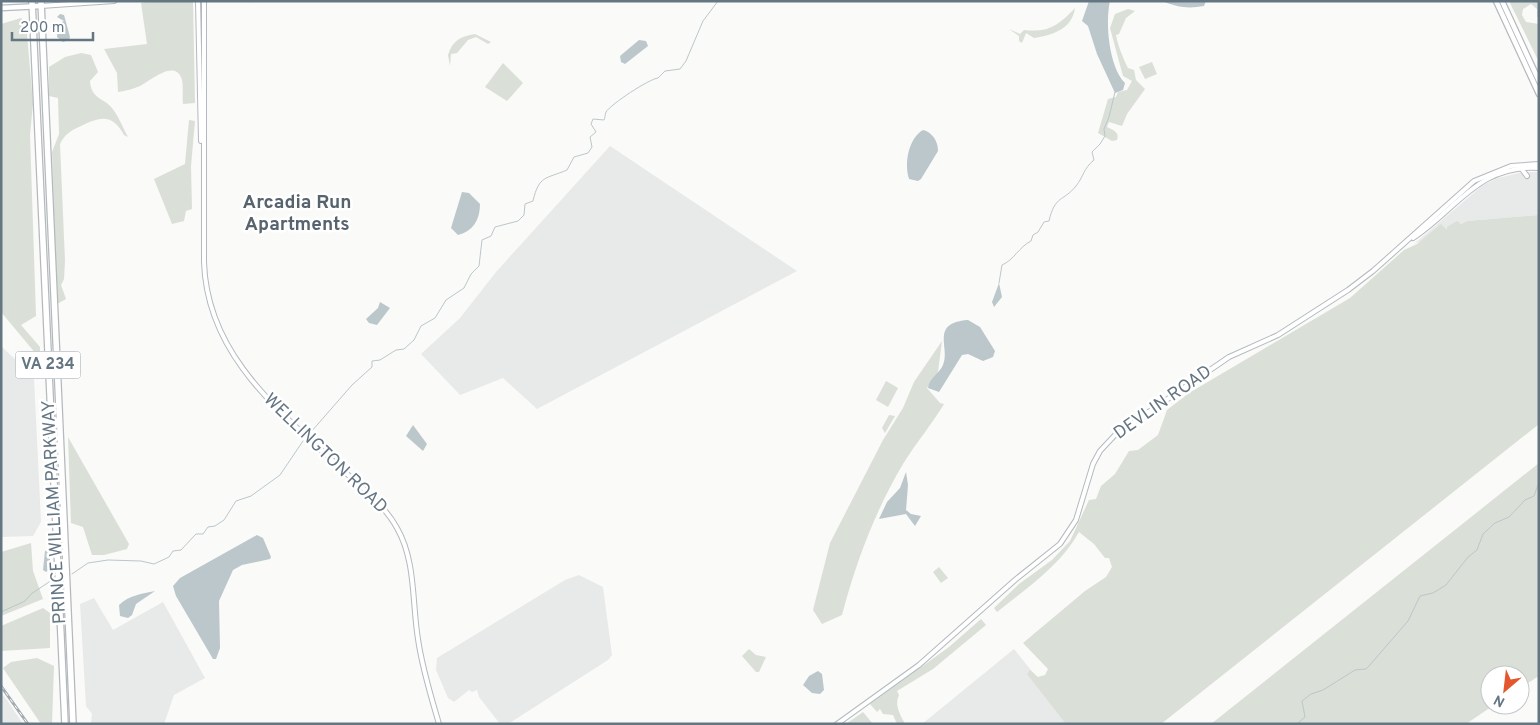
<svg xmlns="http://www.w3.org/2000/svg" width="1540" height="725" viewBox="0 0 1540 725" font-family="Overpass,sans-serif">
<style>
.built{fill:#e8e9e9}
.green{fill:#dadfd7}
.water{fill:#bbc7cb}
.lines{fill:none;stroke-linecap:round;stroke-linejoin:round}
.stream{stroke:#bbc7cb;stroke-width:1}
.secondary-casing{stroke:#b3babf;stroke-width:6}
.primary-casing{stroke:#b5babe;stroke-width:7}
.highway-casing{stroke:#b4b9bd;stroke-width:8}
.secondary{stroke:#fff;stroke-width:4}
.primary{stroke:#fff;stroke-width:4.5}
.highway{stroke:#fff;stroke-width:5.5}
.rail-casing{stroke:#a2aab0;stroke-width:3}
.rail{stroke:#fff;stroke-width:1;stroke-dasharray:4;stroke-linecap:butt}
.labels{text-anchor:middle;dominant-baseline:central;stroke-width:5;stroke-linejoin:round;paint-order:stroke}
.shield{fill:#fff;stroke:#939fa8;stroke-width:1}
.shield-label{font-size:16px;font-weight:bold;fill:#657683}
.street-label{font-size:18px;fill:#657683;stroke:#fff}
.neighbourhood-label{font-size:19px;font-weight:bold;fill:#57646e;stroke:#fff}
</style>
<rect width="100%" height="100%" fill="#fafaf8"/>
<g class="built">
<polygon points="610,146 797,271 537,409 503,378 460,395 421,354 460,318 496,272"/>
<polygon points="1523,172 1539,172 1539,215 1467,221 1414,244 1483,185 1498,178"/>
<polygon points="1,346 34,377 41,522 33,536 1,537"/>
<polygon points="579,575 603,587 612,655 608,660 508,724 500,724 479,697 477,690 472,692 469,690 454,702 448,698 436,670 437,658 565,580"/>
<polygon points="94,598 113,630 163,602 205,678 174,695 164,724 91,724 92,714 86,706 80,604"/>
<polygon points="1014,649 1074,724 922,724"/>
<polygon points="1,693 7,700 23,724 1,724"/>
</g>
<g class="green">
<path d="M148,1H193L195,103L183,104C182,96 184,84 181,77C173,60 150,81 140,86C133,89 126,91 118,92L117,73L104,49L147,44L141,3Z"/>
<polygon points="1509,1 1539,2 1539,16 1537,17 1537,9 1531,4 1523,9 1522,15 1526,22 1539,24 1539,62"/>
<path d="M1075,8C1072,29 1053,35 1034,38L1026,33L1022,43L1019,41V36L1009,29L1020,34L1024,30C1049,33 1059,25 1075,8Z"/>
<path d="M1128,9L1135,11L1126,18L1119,34L1116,35C1118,46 1123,58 1128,68L1134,70L1136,80L1145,89L1127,114L1122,126L1109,122L1107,127C1113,130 1120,132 1117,140L1112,141L1098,133L1108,99L1116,97L1118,92L1127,90L1132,81L1123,76L1110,28L1115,14Z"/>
<polygon points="21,18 26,23 33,103 30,135 36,316 21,325 40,347 40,365 37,355 1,312 1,24"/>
<path d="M475,34L491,42L488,44L476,37L468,40L457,53L451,54L450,66L448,55C452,41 461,36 475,34Z"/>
<path d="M81,53L91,55L98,72L90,81C91,99 104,98 112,108C119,117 123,128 128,137L124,135C112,113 100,117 81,126C70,131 65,134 60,144L65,261L64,279L61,285L66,299L57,304L52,152L59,134L58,98L49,96V67L65,57Z"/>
<polygon points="1152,62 1157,74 1145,79 1139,67"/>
<polygon points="503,63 523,83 507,101 485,87"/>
<polygon points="189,120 195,121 191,166 192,209 186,211 184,221 172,224 154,179 185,164"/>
<path d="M1539,215V424L1161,724H1066L1027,674L1030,670L1038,677L1045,675L1048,669L1023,643L1085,591L1106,577L1112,567L1109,558H1105L1094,544L1079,532C1060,566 1027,588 997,612L994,608L1019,584L1052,560L1070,541L1089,500L1096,499L1101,486L1115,474L1129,451L1138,450L1158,435L1167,410L1189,393L1350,298L1404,250L1417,244L1441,224L1447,230V227L1457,221L1461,224L1467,221Z"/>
<path d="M942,341L938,372L927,388L940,403L944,404C932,424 916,443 903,464C875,511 856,562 842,615L822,624L813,610L830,543L883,440L903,408L914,382Z"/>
<polygon points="886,381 898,388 888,407 876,400"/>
<polygon points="889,415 895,416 885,433 882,428"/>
<polygon points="68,437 129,544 127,549 104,555 92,555 83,527 71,523"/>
<polygon points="1539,463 1539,676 1520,688 1520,675 1490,675 1490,705 1494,705 1466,724 1211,724"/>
<polygon points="31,543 33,571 43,599 1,616 1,552"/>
<polygon points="939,567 948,578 941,583 933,572"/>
<polygon points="43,608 50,613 50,648 1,651 1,626"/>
<path d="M981,619L986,625L933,669L897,691L899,695C894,705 900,714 905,724H897L893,715L883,714L880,709L877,712L870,704L949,647Z"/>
<polygon points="749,649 756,655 766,657 759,672 756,672 742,656"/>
<polygon points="37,658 54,666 52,724 41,724 3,668 11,662"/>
<polygon points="863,712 873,724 846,724"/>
</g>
<g class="water">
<path d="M1089,1H1110C1105,23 1109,67 1125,83L1123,90L1115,93L1097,54L1088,26L1082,21Z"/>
<path d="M1162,1H1206L1204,6C1187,9 1177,7 1162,1Z"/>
<polygon points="60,14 64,15 70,37 69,40 63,42 57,37 58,24 64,21 57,17"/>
<polygon points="639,40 646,41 648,46 625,64 621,62 620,56"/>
<path d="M923,130C932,132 938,141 938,151L921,179L918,181L909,179C904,164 908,139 923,130Z"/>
<path d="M462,192L469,193L480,204C480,220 473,231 458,235L451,228Z"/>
<polygon points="999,283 1002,297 994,307 992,302"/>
<polygon points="380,302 390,308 377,325 369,323 366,319 378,308"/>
<path d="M968,320L980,327L995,351L993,357L983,361L968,354L962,355L939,392L928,388C929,378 939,374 943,365C951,348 929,323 968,320Z"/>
<polygon points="413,425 427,444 423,451 406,436"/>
<polygon points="906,472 908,485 906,510 911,514 921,516 915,526 906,514 879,519 887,502 900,488"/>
<polygon points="257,535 263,538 271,557 270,559 242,565 233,570 219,601 220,648 216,659 213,659 176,596 173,586 180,578"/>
<polygon points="48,550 50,553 50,569 46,572 43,570 45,551"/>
<path d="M155,591L136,604L132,615L128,618L120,616L119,605C129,595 142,594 155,591Z"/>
<polygon points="818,671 822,674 824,690 820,694 812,693 803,685 809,676"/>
</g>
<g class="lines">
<g class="stream">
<polyline points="250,2 250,1"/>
<path d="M999,283L1002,265C1014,260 1019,247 1031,241L1033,235L1038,232L1044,222L1049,221C1055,195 1063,202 1076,186C1084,176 1083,169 1094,160L1092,152L1100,144L1105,136L1104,129L1109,117L1115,92"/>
<path d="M311,432L352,385L372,367V361L380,360L396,350L404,349L414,340L421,326L435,318L446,300L464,288L471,274L479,266L482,240L491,236L495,227L518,221L524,215L525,204L533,201C539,175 546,179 567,170L574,157L588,153L592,147L590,137L596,132L591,124L593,119L604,120C605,118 605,115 606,112C611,104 649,79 658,78L665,71L680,69L686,61L703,21L718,1"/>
<polyline points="72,574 88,563 108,560 141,561 154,564 169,557 173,551 181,550 196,534 203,534 208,527 215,526 224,520 236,501 251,496 280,475 303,441"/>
<polyline points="1,612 25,601 31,594 52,580"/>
<polyline points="1297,724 1305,717 1302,701 1311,694 1323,690 1355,670 1366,669 1369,666 1408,621 1420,596 1433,593 1446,585 1468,557 1477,550 1483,534 1495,523 1509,517 1525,500 1534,496 1539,482"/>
</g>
<g class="secondary-casing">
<g id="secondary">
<polyline points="198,1 201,141"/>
<path d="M204,1V262C207,357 282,413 346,473C364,489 385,506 397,528C416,561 412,603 418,639C422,668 431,696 439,724"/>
<polyline points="41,6 114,1"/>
<polyline points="1521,168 1527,176"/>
<path d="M1413,238C1457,209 1479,164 1539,168"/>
<polyline points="837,724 919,665 1015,580 1060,544 1076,520 1093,464 1100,451 1115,435 1229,357 1278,335 1348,290 1373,271 1474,181 1511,166 1539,164"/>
</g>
</g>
<g class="primary-casing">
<g id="primary">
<polyline points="1496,1 1539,94"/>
<polyline points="1502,1 1539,81"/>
<polyline points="1,8 41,6"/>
</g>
</g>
<g class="highway-casing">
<g id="highway">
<polyline points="32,1 65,724"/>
<polyline points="41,1 73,724"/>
</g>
</g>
<use href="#secondary" class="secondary"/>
<use href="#primary" class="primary"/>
<use href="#highway" class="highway"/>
<g class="rail-casing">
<polyline id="rail" points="1,686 28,724"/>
</g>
<use href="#rail" class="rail"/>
</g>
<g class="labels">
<rect class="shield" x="15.5" y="351.5" width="65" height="27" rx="4"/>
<g class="shield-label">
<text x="48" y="365">VA 234</text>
</g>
<g class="street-label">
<text transform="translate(1163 403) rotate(-35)">DEVLIN ROAD</text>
<text transform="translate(325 454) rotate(44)">WELLINGTON ROAD</text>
<text transform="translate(55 512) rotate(-93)">PRINCE WILLIAM PARKWAY</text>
</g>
<g class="neighbourhood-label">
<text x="297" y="203">Arcadia Run<tspan x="297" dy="22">Apartments</tspan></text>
</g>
</g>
<rect width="1540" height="725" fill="none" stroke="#657683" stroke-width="5"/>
<g transform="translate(1505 690) rotate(208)"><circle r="24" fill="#ffffff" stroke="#c1c8cd"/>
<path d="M0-4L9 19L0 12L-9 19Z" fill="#e4572e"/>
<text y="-8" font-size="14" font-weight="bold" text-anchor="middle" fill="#657683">N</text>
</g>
<path d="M12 32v8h81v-8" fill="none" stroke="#657683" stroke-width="2.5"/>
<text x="20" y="32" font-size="15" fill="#657683" stroke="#ffffff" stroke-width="4" paint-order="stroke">200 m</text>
</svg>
